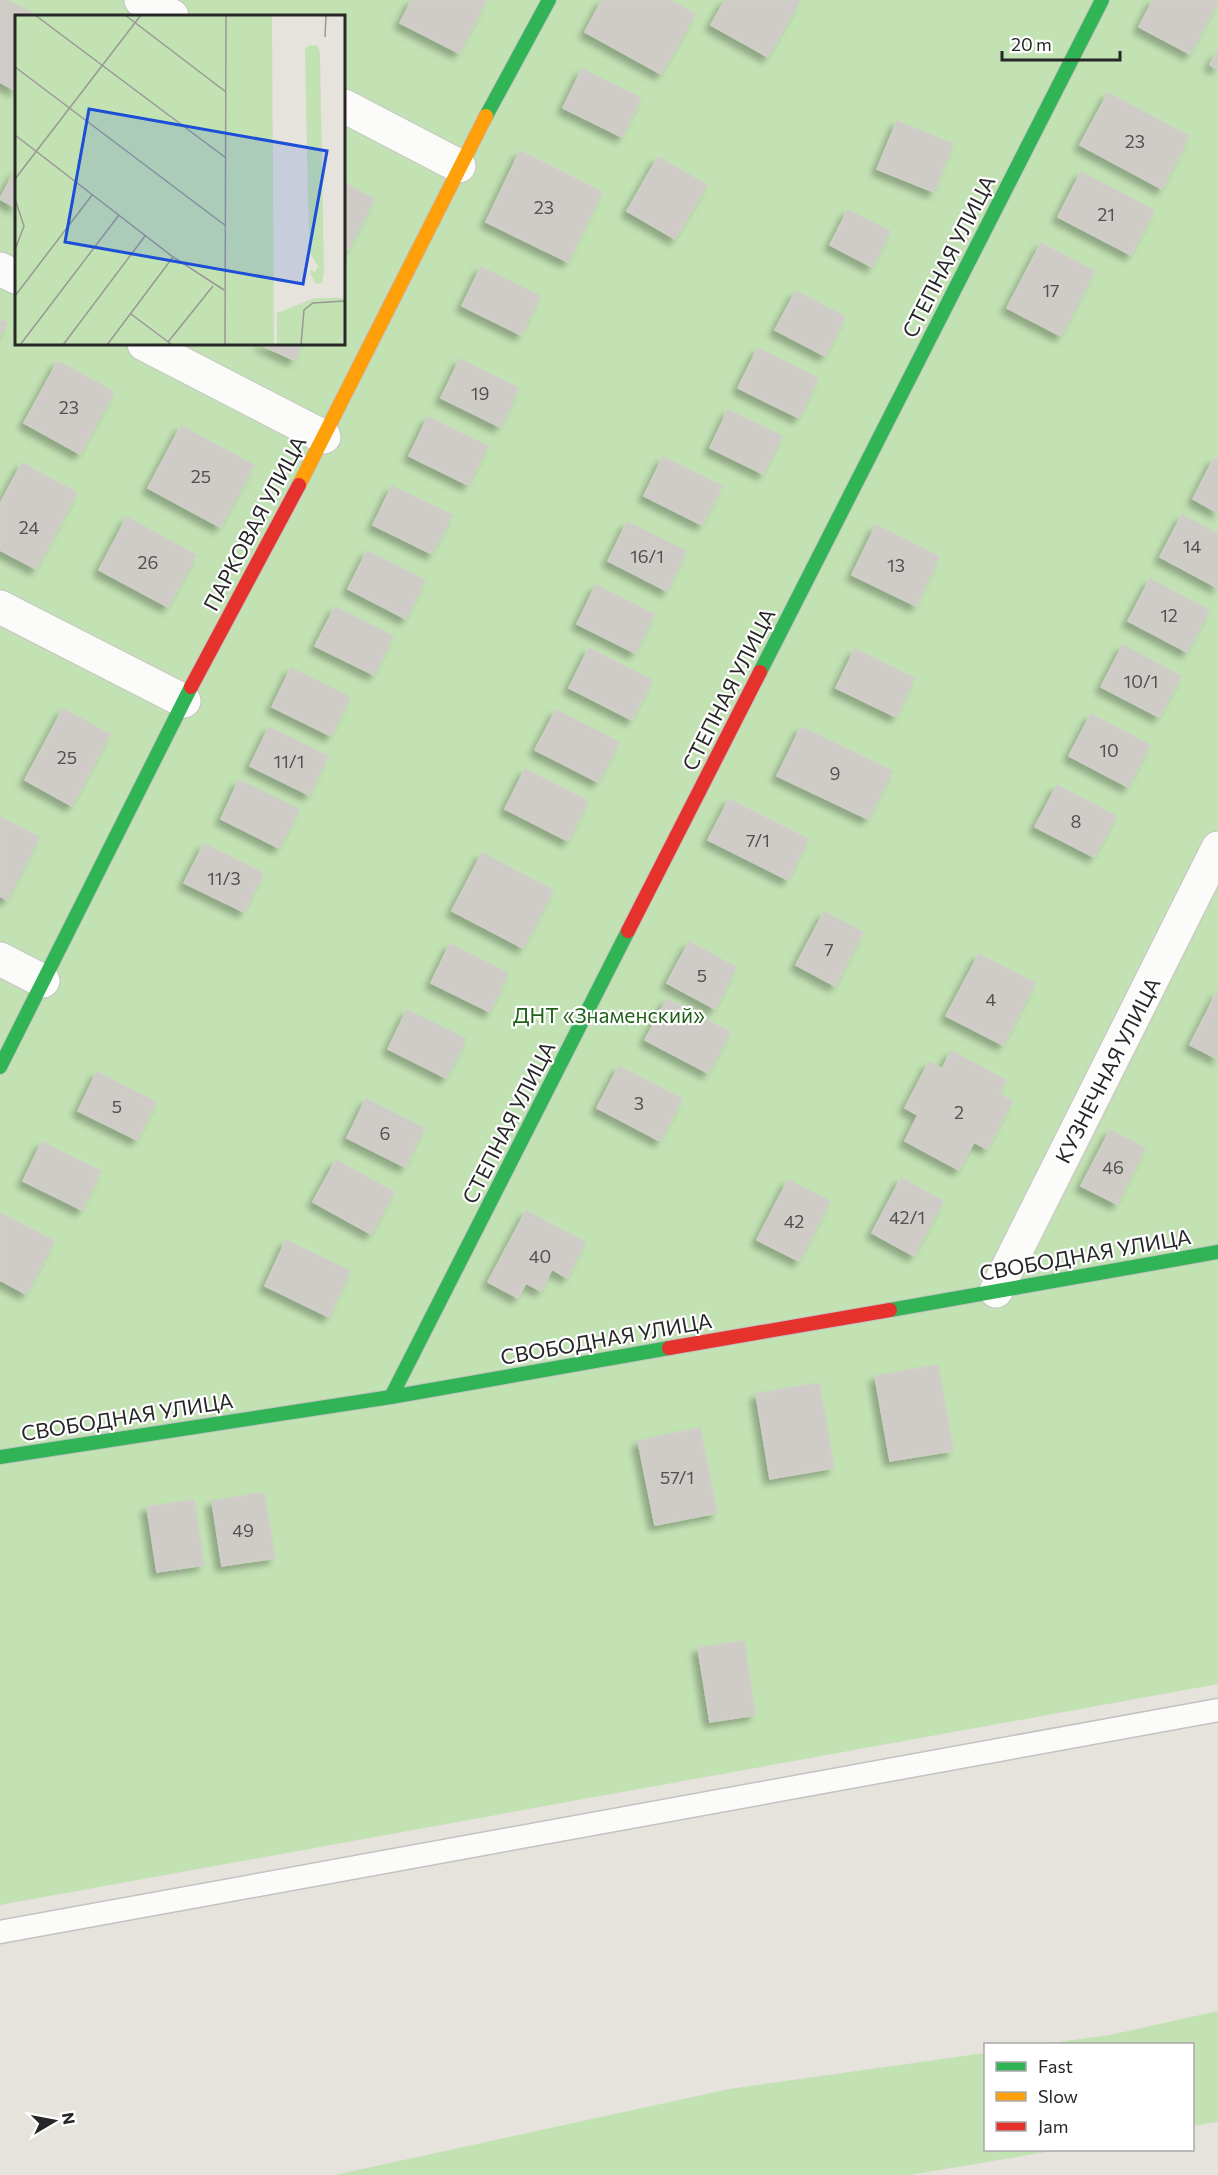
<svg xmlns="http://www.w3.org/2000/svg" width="1218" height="2175" viewBox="0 0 1218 2175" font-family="Commissioner,sans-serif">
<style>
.green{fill:#c3e2b4;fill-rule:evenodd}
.building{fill:#cfccc7;stroke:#d0cec8;stroke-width:1.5;filter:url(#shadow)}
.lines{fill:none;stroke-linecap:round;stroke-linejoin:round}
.lane-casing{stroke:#c3c2c2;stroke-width:25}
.street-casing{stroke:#c3c2c2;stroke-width:35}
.fast-casing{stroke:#c3c2c2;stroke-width:16}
.slow-casing{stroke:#c3c2c2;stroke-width:16}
.jam-casing{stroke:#c3c2c2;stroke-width:16}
.lane{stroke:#fbfbfa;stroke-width:22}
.street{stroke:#fbfbfa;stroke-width:33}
.fast{stroke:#30b455;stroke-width:14}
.slow{stroke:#ff9f0a;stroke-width:14}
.jam{stroke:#e5322d;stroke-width:14}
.labels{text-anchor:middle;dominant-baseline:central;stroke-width:4.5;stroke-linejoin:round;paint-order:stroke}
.number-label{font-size:18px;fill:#525150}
.street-label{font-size:21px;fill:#272727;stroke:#fff}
.park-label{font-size:21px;fill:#216119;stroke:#fff}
.inset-road{fill:none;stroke:#9a9894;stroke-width:1.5}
.view{fill:#1d4ed8;fill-opacity:0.15;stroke:#1d4ed8;stroke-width:3}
.inset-edge{fill:none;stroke:#272727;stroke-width:3}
</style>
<defs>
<filter id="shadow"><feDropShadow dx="-5.5" dy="5.5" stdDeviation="3" flood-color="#0004"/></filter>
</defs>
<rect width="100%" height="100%" fill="#e6e3dc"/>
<g class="green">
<path d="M0,0H1218V1684L0,1905ZM16,16H344V344H16Z"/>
<polygon points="1218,2011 1218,2122 1193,2126 1192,2044 1043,2044 1110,2035"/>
<polygon points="985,2053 986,2150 1058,2150 910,2175 335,2175 729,2089"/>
</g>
<g class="building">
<polygon points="0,0 7,0 39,16 16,16 16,91 0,82"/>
<polygon points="412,0 486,0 459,53 400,23"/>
<polygon points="602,0 670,0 695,14 661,74 585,32"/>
<polygon points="725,0 800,0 768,57 711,25"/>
<polygon points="1153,0 1218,0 1190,54 1139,27"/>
<polygon points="1218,51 1218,69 1210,65"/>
<polygon points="582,69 641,98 622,137 563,108"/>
<polygon points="1108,93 1189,136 1162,189 1080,145"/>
<polygon points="897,121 953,144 934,192 877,169"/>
<polygon points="520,151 602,192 568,262 486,222"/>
<polygon points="658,157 707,185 675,239 627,211"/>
<polygon points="16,169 16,208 0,199"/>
<polygon points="1081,172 1154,210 1131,255 1058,217"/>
<polygon points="344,183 374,199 348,250 344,248"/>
<polygon points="848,210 890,231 872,267 830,245"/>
<polygon points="1041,243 1094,271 1061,336 1007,308"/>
<polygon points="481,267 540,296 521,335 462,306"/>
<polygon points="796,291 845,317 825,356 775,330"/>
<polygon points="0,319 7,323 0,336"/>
<polygon points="259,344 302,344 294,360"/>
<polygon points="758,348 818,378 799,418 738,388"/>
<polygon points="460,359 519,388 500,427 441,398"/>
<polygon points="58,361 114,392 80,454 24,423"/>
<polygon points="728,410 782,436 763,474 710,448"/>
<polygon points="428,417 488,446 468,485 409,456"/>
<polygon points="181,426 254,465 220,527 148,488"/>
<polygon points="663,457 722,486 702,525 644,496"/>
<polygon points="1214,458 1218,460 1218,513 1193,499"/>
<polygon points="22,463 77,493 36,569 0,550 0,504"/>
<polygon points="392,486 452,515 432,554 373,525"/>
<polygon points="1182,515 1218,534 1218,588 1160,557"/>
<polygon points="127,517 196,555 168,607 99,570"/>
<polygon points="627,522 686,551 667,591 608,561"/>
<polygon points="876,525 939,556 916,606 852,575"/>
<polygon points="367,551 425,580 406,619 348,589"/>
<polygon points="1150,579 1209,610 1187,652 1128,621"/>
<polygon points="596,585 654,614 635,653 577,624"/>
<polygon points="335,607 393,636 374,675 315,646"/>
<polygon points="1123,645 1181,676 1159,717 1101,687"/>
<polygon points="589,648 652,680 632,720 569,688"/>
<polygon points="855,649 914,678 896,717 836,688"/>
<polygon points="291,668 350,697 331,736 272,707"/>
<polygon points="63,709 110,734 72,806 25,780"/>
<polygon points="556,710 619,742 598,782 535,750"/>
<polygon points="1091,714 1150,745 1128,787 1069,756"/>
<polygon points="269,727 328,756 309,795 250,766"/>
<polygon points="801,727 892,771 868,819 777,776"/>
<polygon points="525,769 588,801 568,841 505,809"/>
<polygon points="239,780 299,809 279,848 221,819"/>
<polygon points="1057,785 1116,816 1094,857 1035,827"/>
<polygon points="729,799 808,839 788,880 708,840"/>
<polygon points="0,817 39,837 7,900 0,896"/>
<polygon points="204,844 263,873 244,912 184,883"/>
<polygon points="482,853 553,890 523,948 452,911"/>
<polygon points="824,912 863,932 835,986 796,965"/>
<polygon points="689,942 736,967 715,1009 667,983"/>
<polygon points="450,944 508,973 490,1012 431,983"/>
<polygon points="979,954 1035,983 1003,1045 946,1016"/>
<polygon points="1218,990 1218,1059 1190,1045"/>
<polygon points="667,999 730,1032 708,1073 645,1040"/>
<polygon points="407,1010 466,1039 446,1078 388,1049"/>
<polygon points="951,1051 1006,1080 999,1094 1012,1101 987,1149 974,1142 959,1170 905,1141 918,1115 905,1108 929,1062 942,1069"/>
<polygon points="619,1066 682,1099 660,1141 597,1108"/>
<polygon points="97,1072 156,1102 137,1140 78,1111"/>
<polygon points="366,1099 424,1128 405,1167 347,1138"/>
<polygon points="1110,1130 1145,1148 1117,1204 1081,1186"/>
<polygon points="42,1142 101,1171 82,1210 23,1181"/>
<polygon points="336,1160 394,1192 371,1234 313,1202"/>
<polygon points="901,1178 943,1201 914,1256 872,1233"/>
<polygon points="788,1180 830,1201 799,1261 757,1240"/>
<polygon points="526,1211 585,1242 567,1278 552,1269 541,1291 526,1283 518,1298 488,1282"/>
<polygon points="0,1213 54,1241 26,1294 0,1280"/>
<polygon points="286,1240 350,1271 329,1317 265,1286"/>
<polygon points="938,1365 953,1451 890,1461 875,1376"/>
<polygon points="819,1383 834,1468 770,1479 756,1394"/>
<polygon points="700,1428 717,1513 655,1525 638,1441"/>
<polygon points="264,1493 275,1558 222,1566 212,1501"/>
<polygon points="194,1500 204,1565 157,1572 147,1507"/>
<polygon points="744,1641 755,1715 710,1722 698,1648"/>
</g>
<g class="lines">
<g class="lane-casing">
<polyline id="lane" points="0,1932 1218,1710"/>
</g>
<g class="street-casing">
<g id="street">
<polyline points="141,0 172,16"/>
<polyline points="344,106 459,166"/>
<polyline points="0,269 16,277"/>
<polyline points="144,344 324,437"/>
<polyline points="0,607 184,701"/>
<polyline points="0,959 43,981"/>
<polyline points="996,1291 1218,848"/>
</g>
</g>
<g class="fast-casing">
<g id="fast">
<polyline points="486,116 549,0"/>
<polyline points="760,672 1102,0"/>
<polyline points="0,1067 191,687"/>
<polyline points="890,1310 1218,1252"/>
<polyline points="391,1397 628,931"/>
<polyline points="0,1457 391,1397 669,1348"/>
</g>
</g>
<g class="slow-casing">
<polyline id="slow" points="299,485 486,116"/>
</g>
<g class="jam-casing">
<g id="jam">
<polyline points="191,687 299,485"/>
<polyline points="628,931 760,672"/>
<polyline points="669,1348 890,1310"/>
</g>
</g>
<use href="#lane" class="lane"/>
<use href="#street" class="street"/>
<use href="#fast" class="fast"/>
<use href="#slow" class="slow"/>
<use href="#jam" class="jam"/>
</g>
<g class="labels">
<g class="number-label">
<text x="1135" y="141">23</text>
<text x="544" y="207">23</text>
<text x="1106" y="214">21</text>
<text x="1051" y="290">17</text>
<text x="480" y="393">19</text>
<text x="69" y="407">23</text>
<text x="201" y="476">25</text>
<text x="29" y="527">24</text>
<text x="1192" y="546">14</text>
<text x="647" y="556">16/1</text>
<text x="148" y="562">26</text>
<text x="896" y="565">13</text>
<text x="1169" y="615">12</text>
<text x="1141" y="681">10/1</text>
<text x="1109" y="750">10</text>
<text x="67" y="757">25</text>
<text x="289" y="761">11/1</text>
<text x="835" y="773">9</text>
<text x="1076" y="821">8</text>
<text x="758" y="840">7/1</text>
<text x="224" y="878">11/3</text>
<text x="829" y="949">7</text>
<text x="702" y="975">5</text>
<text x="991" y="999">4</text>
<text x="639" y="1103">3</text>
<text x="117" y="1106">5</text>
<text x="959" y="1112">2</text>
<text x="385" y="1133">6</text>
<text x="1113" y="1167">46</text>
<text x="907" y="1217">42/1</text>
<text x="794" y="1221">42</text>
<text x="540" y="1256">40</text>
<text x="677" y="1477">57/1</text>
<text x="243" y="1530">49</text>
</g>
<g class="street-label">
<text transform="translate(948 256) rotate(-63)">СТЕПНАЯ УЛИЦА</text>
<text transform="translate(254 523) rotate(-62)">ПАРКОВАЯ УЛИЦА</text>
<text transform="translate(728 689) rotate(-63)">СТЕПНАЯ УЛИЦА</text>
<text transform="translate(1107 1070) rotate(-63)">КУЗНЕЧНАЯ УЛИЦА</text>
<text transform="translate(508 1122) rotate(-63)">СТЕПНАЯ УЛИЦА</text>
<text transform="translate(1085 1254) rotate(-10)">СВОБОДНАЯ УЛИЦА</text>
<text transform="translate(606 1338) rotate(-10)">СВОБОДНАЯ УЛИЦА</text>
<text transform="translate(127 1416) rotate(-9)">СВОБОДНАЯ УЛИЦА</text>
</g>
<g class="park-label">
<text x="609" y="1014">ДНТ «Знаменский»</text>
</g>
</g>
<g transform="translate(15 15)">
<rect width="330" height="330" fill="#e6e3dc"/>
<path d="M0,0H257L259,330H0ZM296,30L303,31L305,38L309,256L307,268L301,269L296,260L295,255L300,257L303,251L295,238L293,188L290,33ZM300,283H330V330H262V298Z" fill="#c3e2b4"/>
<path class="inset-road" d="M20,0L211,143M110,0L211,77M310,22L311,0M0,52L211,211M0,120L158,242L209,275M0,164L126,0M0,184L9,211L0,235M0,281L77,180M116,299L156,329M153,327L198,271M5,330L104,200M48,330L130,221M92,330L158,242M210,330L211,0M286,330L289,295L298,288L330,286"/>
<path class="view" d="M74,94L312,136L288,269L50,227Z"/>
<rect width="330" height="330" class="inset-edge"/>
</g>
<rect x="984" y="2043" width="210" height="108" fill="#ffffff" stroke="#a9a9a9" stroke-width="1.5"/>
<rect x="996" y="2062" width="30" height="9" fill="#30b455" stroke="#a9a9a9" stroke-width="1.5"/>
<text x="1038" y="2073" font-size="18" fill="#272727">Fast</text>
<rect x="996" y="2092" width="30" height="9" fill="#ff9f0a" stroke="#a9a9a9" stroke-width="1.5"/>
<text x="1038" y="2103" font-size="18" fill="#272727">Slow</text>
<rect x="996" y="2122" width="30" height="9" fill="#e5322d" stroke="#a9a9a9" stroke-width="1.5"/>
<text x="1038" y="2133" font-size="18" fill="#272727">Jam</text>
<g transform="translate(54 2121) rotate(80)" stroke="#ffffff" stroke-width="4.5" paint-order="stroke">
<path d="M0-4.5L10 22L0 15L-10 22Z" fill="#272727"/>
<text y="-9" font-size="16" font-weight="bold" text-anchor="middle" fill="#272727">N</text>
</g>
<path d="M1002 51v9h118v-9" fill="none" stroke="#272727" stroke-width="3"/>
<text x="1011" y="51" font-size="18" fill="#272727" stroke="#ffffff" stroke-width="4.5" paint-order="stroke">20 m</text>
</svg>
